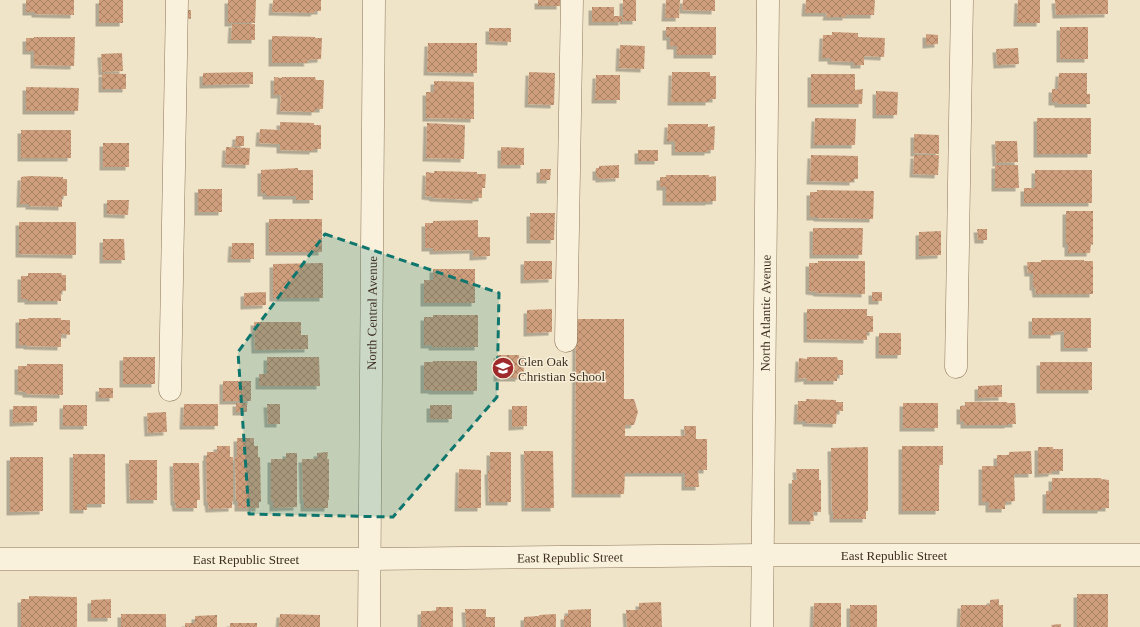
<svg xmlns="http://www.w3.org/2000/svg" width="1140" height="627" viewBox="0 0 1140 627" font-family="Georgia,serif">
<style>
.building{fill:url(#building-cross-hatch);filter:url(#shadow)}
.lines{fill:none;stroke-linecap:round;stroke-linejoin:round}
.minor-casing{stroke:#8d765c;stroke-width:23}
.minor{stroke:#faf1dc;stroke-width:22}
.marked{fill:#0f766e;fill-opacity:0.2;stroke:#0f766e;stroke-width:3;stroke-dasharray:8 5;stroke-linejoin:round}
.labels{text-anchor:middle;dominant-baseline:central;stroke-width:3;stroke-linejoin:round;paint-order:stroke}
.street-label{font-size:13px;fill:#3d2e20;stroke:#f7eed8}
.poi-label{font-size:13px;fill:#3d2e20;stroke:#f7eed8;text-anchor:start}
</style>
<defs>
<pattern id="building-cross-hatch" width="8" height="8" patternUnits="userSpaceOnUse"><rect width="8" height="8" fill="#cf9f7d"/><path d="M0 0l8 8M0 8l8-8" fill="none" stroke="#a98266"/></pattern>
<filter id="shadow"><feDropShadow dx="-3.5" dy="3.5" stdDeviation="0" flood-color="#0004"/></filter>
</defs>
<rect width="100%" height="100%" fill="#f0e4c8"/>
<g class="building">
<polygon points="26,0 74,0 74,15 35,14 35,12 26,12"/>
<rect x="99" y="0" width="24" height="23"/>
<polygon points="228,0 256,0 255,23 228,23"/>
<polygon points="273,0 321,0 321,11 315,11 314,13 272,12"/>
<rect x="538" y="0" width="22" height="6"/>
<rect x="623" y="0" width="13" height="21"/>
<polygon points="666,0 680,0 679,18 665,18"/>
<polygon points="683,0 715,0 715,11 682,10"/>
<polygon points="806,0 875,0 874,15 846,15 846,17 826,17 827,13 805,13"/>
<polygon points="1018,0 1040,0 1040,23 1017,23"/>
<polygon points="1055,0 1108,0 1108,14 1056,15"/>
<polygon points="592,7 614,7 614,16 622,16 622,22 592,22"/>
<polygon points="184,10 191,10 191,19 184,18"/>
<polygon points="232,24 255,24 255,40 231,40"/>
<polygon points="666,27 716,27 716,55 677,55 677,46 670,46 670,37 666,37"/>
<rect x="1060" y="27" width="28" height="32"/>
<polygon points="489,28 511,28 511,42 489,41"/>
<polygon points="832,32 858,33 858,37 885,38 884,57 864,56 864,65 854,65 854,62 831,61 831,58 822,58 823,35 832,35"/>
<polygon points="926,34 938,35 938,44 926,45"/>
<polygon points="272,36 315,37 315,38 322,38 321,59 307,60 308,63 272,63"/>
<polygon points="34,37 75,37 74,66 34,65 34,51 26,51 26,38 34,38"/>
<polygon points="428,43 477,43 477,73 427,72"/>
<polygon points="620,45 645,46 644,69 619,68"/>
<polygon points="1018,48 1019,64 997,65 996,49"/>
<polygon points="122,53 123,71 102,72 101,54"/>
<polygon points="253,72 253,84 203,85 203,73"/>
<polygon points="529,72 555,73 554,105 528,104"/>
<polygon points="672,72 710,72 710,76 716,76 716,99 709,99 709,102 671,102"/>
<polygon points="102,73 126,74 126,89 102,89"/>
<polygon points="1059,73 1087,73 1087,94 1090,94 1090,104 1058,104 1058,102 1052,102 1052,89 1058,89"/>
<polygon points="811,74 855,74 855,90 863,89 862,104 811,104"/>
<polygon points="596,75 620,75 620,100 595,100"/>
<polygon points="274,77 282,78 282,77 315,77 316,80 324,80 323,109 315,109 315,112 280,111 281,95 274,95"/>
<polygon points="434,81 474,82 474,119 426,118 426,92 434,92"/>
<polygon points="26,87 79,88 78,111 26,111"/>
<polygon points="876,91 898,92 897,115 876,115"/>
<polygon points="815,118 856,119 855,145 814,145"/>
<rect x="1037" y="118" width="54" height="36"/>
<polygon points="280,122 314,123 314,125 321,125 321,149 313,149 313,151 280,150 280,144 259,143 260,129 280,130"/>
<polygon points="427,123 465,125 464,159 426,158"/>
<polygon points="668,124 708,124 708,127 715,126 714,150 708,150 708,152 675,152 675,141 667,141"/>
<rect x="21" y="130" width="50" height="28"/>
<polygon points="914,134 939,135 939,154 914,153"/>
<polygon points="236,136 244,136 244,146 235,146"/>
<polygon points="995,141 1017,141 1018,162 996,163"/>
<rect x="103" y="143" width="26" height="24"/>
<polygon points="226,147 250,148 249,165 225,164"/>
<polygon points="501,147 524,148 524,165 501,165"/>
<rect x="638" y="150" width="20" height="11"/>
<polygon points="811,155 858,156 858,179 853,179 853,182 810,181"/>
<polygon points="914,155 939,155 938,175 913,174"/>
<polygon points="619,165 619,178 599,179 599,177 596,177 596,168 599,168 599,166"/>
<polygon points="995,165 1018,165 1019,188 995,188"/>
<polygon points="298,168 298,170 313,170 313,200 296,200 296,196 266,196 266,193 261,193 261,170"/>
<polygon points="540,169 551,169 550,180 540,180"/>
<polygon points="1035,170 1092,170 1092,203 1024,203 1024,188 1035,188"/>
<polygon points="434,171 477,172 477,174 486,174 485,188 482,188 482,198 476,198 476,200 433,198 433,197 425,196 426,172 434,173"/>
<polygon points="666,175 709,175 709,177 716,176 716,201 709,201 709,202 666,202 666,187 660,187 660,177 666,177"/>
<polygon points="29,176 63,177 63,179 67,179 67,196 62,196 62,207 29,206 29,204 20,204 21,177"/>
<rect x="198" y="189" width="24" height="23"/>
<polygon points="817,190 874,191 873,219 817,218 817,217 810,217 810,192 817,192"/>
<polygon points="107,200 129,200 128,215 107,214"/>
<polygon points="1066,211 1093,211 1093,245 1091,244 1090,253 1068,253 1068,244 1066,244"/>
<polygon points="530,213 555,213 554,240 530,240"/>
<rect x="269" y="219" width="53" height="33"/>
<polygon points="478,220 478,237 490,237 490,256 473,257 473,250 433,251 433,248 425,248 425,223 433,223 433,221"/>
<polygon points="19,222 76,222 76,255 19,254"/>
<polygon points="813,228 863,228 862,255 813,255"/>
<polygon points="977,229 987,229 987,240 978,240"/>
<polygon points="941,231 941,255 919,256 919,232"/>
<polygon points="103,239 124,239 125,260 103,260"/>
<polygon points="232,243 254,243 254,259 231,259"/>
<polygon points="1041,260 1084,260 1084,261 1093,261 1093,294 1036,294 1035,287 1033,287 1033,273 1028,273 1027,262 1041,262"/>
<polygon points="524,261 552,261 552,279 524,280"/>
<polygon points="818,261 865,261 865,294 817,293 817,292 809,291 809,263 818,263"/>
<polygon points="323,263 323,298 273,298 273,264"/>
<polygon points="433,269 475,269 475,303 424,303 424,280 433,280"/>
<polygon points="28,273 62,273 61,275 66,275 66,291 61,291 61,301 28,301 28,299 21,299 21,276 28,276"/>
<polygon points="266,292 266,305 244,306 244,293"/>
<rect x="872" y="292" width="10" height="9"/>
<polygon points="552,309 552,332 527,333 527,310"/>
<polygon points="807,309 867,309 867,316 873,316 873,332 867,332 867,340 807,339"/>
<polygon points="433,315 478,315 478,347 432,347 432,345 424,345 424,317 433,317"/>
<polygon points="28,318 61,318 61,320 70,320 70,335 61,334 61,347 27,346 27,345 19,345 19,319 28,319"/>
<polygon points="1032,318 1091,318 1091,348 1064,348 1064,331 1054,332 1054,335 1032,335"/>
<polygon points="576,319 624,319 624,399 634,399 638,412 634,425 625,425 625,436 685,436 684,426 696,426 696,439 707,439 707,470 698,470 699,487 685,487 685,473 625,473 624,494 575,494"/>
<polygon points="254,322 301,322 301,335 308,335 308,349 255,350"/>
<rect x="879" y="333" width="22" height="22"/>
<polygon points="497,355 519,355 519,357 524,356 524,376 519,376 519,378 497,378"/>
<rect x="123" y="357" width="32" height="27"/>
<polygon points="267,357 319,357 320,386 259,386 259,374 267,374"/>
<polygon points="807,357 837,357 838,360 843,360 843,375 837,375 837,381 807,381 807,378 798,379 799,358 807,359"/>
<polygon points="433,361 477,361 477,391 432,391 432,390 424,390 424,362 433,362"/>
<rect x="1040" y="362" width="52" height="28"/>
<polygon points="27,364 63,364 63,395 26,394 26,392 18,391 18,366 27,366"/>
<rect x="223" y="381" width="28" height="20"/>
<polygon points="1002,385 1002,397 978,398 978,386"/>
<rect x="99" y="388" width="14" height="10"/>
<polygon points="806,399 836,400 836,402 843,402 843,411 837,411 836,424 806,423 806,421 797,421 798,401 806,401"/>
<polygon points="965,402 1007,402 1007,403 1015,403 1016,424 1008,424 1008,425 964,425 964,421 960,421 960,406 965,406"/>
<rect x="236" y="403" width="11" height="9"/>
<rect x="903" y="403" width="35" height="25"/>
<polygon points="184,404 218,404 218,426 183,426"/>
<polygon points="267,404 280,404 280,424 268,424"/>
<rect x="63" y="405" width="24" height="21"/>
<rect x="430" y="405" width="22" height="14"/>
<polygon points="13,406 37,406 37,422 13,423"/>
<polygon points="512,406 527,406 527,426 512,427"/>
<polygon points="166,412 167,432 148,433 147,413"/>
<polygon points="237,438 254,438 254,446 258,446 258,457 260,457 261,502 259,502 259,508 238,508 238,501 236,501 235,457 237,457"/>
<polygon points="217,446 230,446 230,457 233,457 233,501 232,501 232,508 209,509 208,502 207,502 206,457 207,457 207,452 217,452"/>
<polygon points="902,446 943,446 943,465 939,465 939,511 902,511"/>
<polygon points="868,447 868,511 866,511 866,519 833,519 833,511 832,511 831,448"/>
<polygon points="1038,447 1053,447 1053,449 1063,449 1063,471 1052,471 1052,473 1038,474"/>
<polygon points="524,451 553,451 554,508 525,508"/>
<polygon points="1031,451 1032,474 1014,474 1015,501 1005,502 1005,509 989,509 989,502 982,502 982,466 997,466 997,455 1009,455 1009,452"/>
<polygon points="328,452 327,459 329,459 329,500 328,500 328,508 304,508 304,500 303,500 302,459 317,459 317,453"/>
<polygon points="490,452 511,452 511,502 489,502 488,471 490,471"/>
<polygon points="286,453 297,453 297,507 273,508 273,501 271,501 271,459 286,459"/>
<polygon points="73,454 105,454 105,504 87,504 87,510 73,510"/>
<polygon points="10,457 43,457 43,511 10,512"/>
<polygon points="129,460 157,460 157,500 130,500"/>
<polygon points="173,463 199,463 200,500 197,500 197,508 176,508 175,502 174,502"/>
<polygon points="459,469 481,470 481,508 458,508"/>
<polygon points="796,469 819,469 819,480 821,480 821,512 813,512 814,521 792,521 792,480 797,480"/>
<polygon points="1052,478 1101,478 1101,479 1109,480 1109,508 1101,508 1101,510 1046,510 1046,491 1052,491"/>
<rect x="1077" y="594" width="31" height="33"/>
<polygon points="29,596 77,597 77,627 21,627 21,599 29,599"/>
<polygon points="111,599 111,618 91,618 91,600"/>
<polygon points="999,599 999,605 1003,605 1003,627 960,627 961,605 990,605 990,600"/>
<polygon points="661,602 662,627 627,627 626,610 639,610 639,603"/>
<polygon points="814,603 841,603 841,627 813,627"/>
<rect x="850" y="605" width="27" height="22"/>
<polygon points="436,607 453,607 453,627 421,627 421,611 436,611"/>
<polygon points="465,609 486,609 486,617 495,617 495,627 466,627"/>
<polygon points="591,609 591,627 564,627 564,616 568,616 568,610"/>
<rect x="121" y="614" width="45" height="13"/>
<polygon points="280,614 320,615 320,627 279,627"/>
<polygon points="556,614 556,627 524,627 524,617 539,616 539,615"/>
<polygon points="217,615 217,627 185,627 185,623 195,623 195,616"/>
<rect x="230" y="623" width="27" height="4"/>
<polygon points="1061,624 1061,627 1052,627 1051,625"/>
</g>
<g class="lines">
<g class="minor-casing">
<g id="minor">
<polyline points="566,341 572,0"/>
<polyline points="956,367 962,0"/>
<polyline points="170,390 177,0"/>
<path id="s1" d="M0,559H369L762,555H1140"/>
<path id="s2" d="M369,627L374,0"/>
<path id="s3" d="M762,627L768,0"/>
</g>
</g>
<use href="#minor" class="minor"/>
</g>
<path class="marked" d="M325,234L499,293L497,397L393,517L249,514L238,352Z"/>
<defs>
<g id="school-disc" transform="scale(1.15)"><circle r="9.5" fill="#9e2a2b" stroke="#f7eed8"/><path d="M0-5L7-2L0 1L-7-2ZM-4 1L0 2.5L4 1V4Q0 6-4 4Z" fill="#fff"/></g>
</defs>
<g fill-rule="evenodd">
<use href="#school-disc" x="503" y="368"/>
</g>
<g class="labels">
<g class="street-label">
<text stroke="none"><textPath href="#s2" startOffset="314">North Central Avenue</textPath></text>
<text stroke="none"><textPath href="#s3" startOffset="314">North Atlantic Avenue</textPath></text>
<text stroke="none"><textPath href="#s1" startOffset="894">East Republic Street</textPath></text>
<text stroke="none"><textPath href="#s1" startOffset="570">East Republic Street</textPath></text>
<text stroke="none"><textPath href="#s1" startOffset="246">East Republic Street</textPath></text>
</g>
<g class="poi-label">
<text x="518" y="361">Glen Oak<tspan x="518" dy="15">Christian School</tspan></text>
</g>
</g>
</svg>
